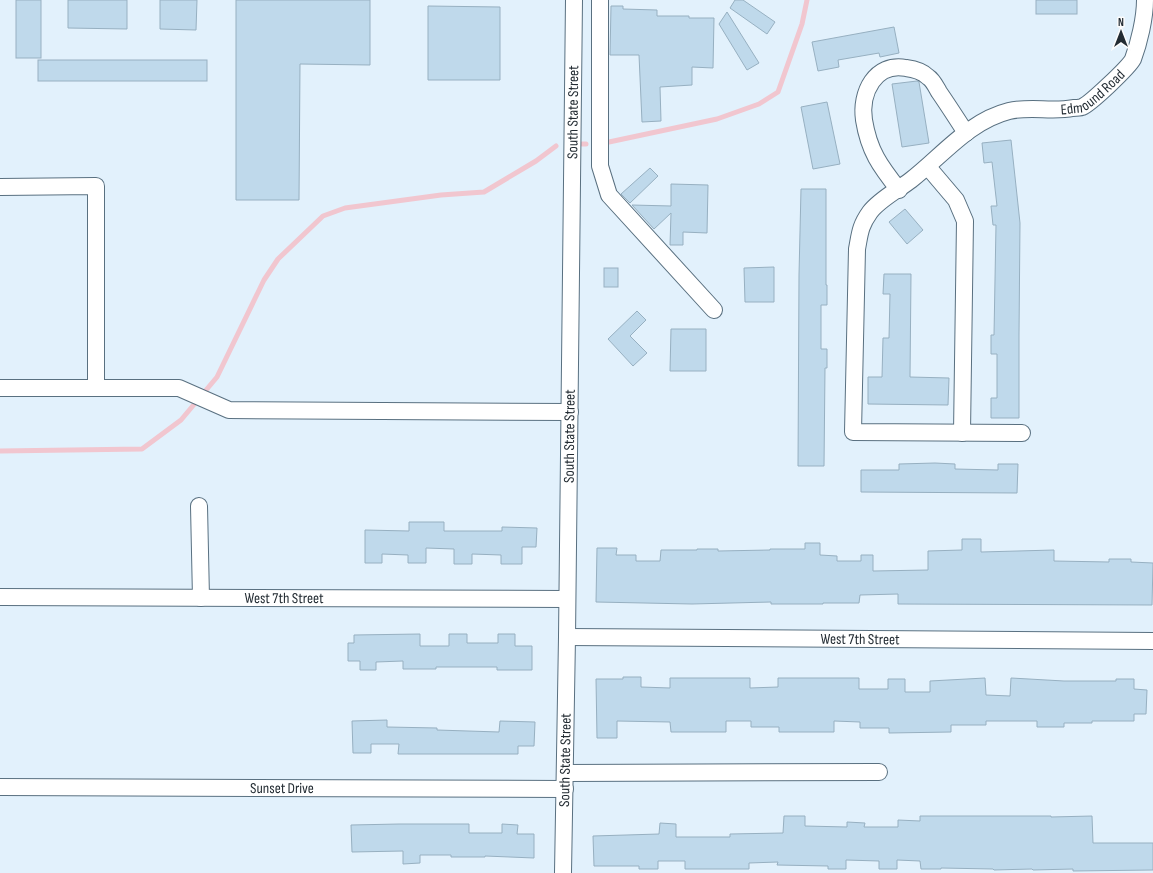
<svg xmlns="http://www.w3.org/2000/svg" width="1153" height="873" viewBox="0 0 1153 873" font-family="'Sofia Sans Condensed',sans-serif">
<style>
.lines{fill:none;stroke-linecap:round;stroke-linejoin:round}
.stream{stroke:#f1c6cf;stroke-width:5}
.building{fill:#bfd9eb;stroke:#97b0c1}
.minor-casing{stroke:#597080;stroke-width:18}
.minor{stroke:#fff;stroke-width:16}
.labels{text-anchor:middle;dominant-baseline:central;stroke-width:3;stroke-linejoin:round;paint-order:stroke}
.street-label{font-size:15px;fill:#222b32;stroke:#fcfcfc}
</style>
<rect width="100%" height="100%" fill="#e2f1fc"/>
<g class="lines">
<g class="stream">
<polyline points="609,142 717,119 759,104 778,92 802,24 807,0"/>
<polyline points="582,144 586,144"/>
<polyline points="0,451 142,449 181,420 217,377 264,280 278,259 323,216 345,208 441,195 484,192 536,161 556,146"/>
</g>
</g>
<g class="building">
<rect x="16" y="0" width="25" height="58"/>
<polygon points="68,0 127,0 127,29 68,28"/>
<polygon points="160,0 197,0 196,30 160,29"/>
<polygon points="236,0 370,0 370,65 300,64 299,200 236,200"/>
<polygon points="735,0 743,0 775,22 767,34 730,8"/>
<rect x="1036" y="0" width="41" height="14"/>
<polygon points="428,6 500,7 500,80 428,80"/>
<polygon points="611,6 623,6 623,9 657,10 657,16 689,16 689,18 714,18 713,68 692,67 692,85 660,87 661,121 642,122 639,55 610,55"/>
<polygon points="727,12 759,63 747,70 719,24"/>
<polygon points="894,27 899,53 880,57 879,53 838,60 839,67 818,71 812,42"/>
<rect x="38" y="60" width="169" height="21"/>
<polygon points="917,81 919,82 929,143 902,147 892,84"/>
<polygon points="827,102 840,164 813,169 801,107"/>
<polygon points="1011,140 1020,223 1019,335 1019,418 991,418 991,398 997,398 997,354 991,354 991,335 994,335 996,225 993,225 991,206 997,206 992,162 984,163 982,143"/>
<polygon points="650,168 658,176 630,203 621,194"/>
<polygon points="671,184 708,185 707,233 683,232 683,245 670,245 671,213 654,229 632,205 671,206"/>
<polygon points="801,189 826,189 826,285 827,285 827,305 821,305 821,349 827,349 827,368 825,368 824,466 798,466 799,275"/>
<polygon points="905,209 923,230 907,244 889,222"/>
<polygon points="774,267 774,302 745,302 744,268"/>
<rect x="604" y="268" width="14" height="19"/>
<polygon points="884,274 911,274 910,377 949,378 948,405 868,404 868,377 882,377 883,338 889,338 890,294 883,294"/>
<polygon points="637,311 646,320 630,336 647,353 633,366 608,339"/>
<polygon points="671,329 706,329 706,371 670,371"/>
<polygon points="935,463 955,464 955,469 998,470 998,464 1018,464 1017,493 861,492 861,470 899,470 899,464"/>
<polygon points="409,522 444,522 444,531 502,531 502,527 537,528 536,547 522,547 522,564 501,564 501,555 472,554 472,564 454,564 454,549 426,548 426,563 408,563 408,555 382,554 382,563 365,563 365,530 409,531"/>
<polygon points="962,539 981,539 981,552 1054,550 1054,561 1109,562 1109,559 1131,559 1131,562 1153,563 1152,605 898,604 898,594 860,595 859,603 823,603 823,604 771,604 771,602 692,604 596,602 597,548 617,548 616,555 636,555 636,561 660,561 661,550 697,550 697,549 718,549 718,551 770,550 770,549 805,549 805,543 820,543 820,555 837,556 837,561 861,561 861,555 873,555 873,571 928,570 928,551 962,550"/>
<polygon points="420,634 420,646 449,646 449,634 467,634 467,643 498,643 498,634 515,634 515,646 532,646 532,670 497,670 497,667 436,667 436,669 403,669 403,661 376,662 376,670 360,670 360,661 348,661 348,643 354,643 354,635"/>
<polygon points="623,677 641,677 641,687 670,688 670,678 750,678 750,688 778,687 778,678 859,678 859,689 888,689 888,679 905,679 905,692 930,692 930,681 985,678 986,695 1010,696 1011,678 1064,681 1116,681 1116,679 1134,679 1134,689 1147,690 1146,714 1134,714 1134,721 1092,721 1092,723 1064,723 1064,727 1037,727 1037,721 986,721 986,725 951,725 951,732 889,733 889,728 860,728 860,722 834,721 834,732 779,732 779,727 751,727 751,721 726,721 726,732 671,732 670,722 617,721 617,738 597,738 596,679 623,679"/>
<polygon points="387,720 387,727 437,728 437,730 499,732 500,721 535,722 534,746 518,746 518,754 398,754 399,744 371,744 371,753 353,753 352,721"/>
<polygon points="784,816 805,816 805,826 847,827 847,822 865,823 864,827 898,827 898,820 920,821 920,816 1051,816 1051,817 1092,816 1093,843 1153,843 1153,870 1073,871 1073,869 1033,870 1032,869 994,870 993,869 941,868 941,869 921,869 920,861 897,860 897,869 879,869 879,861 846,860 846,869 828,869 828,866 777,865 778,862 749,863 749,869 685,869 685,861 658,861 658,869 639,869 639,866 594,866 593,836 659,834 660,823 676,824 676,837 730,837 730,834 783,833"/>
<polygon points="399,824 469,824 469,833 502,833 502,824 518,825 517,834 534,834 534,858 485,856 485,857 451,857 451,855 420,855 420,863 403,864 403,851 352,852 351,825"/>
</g>
<g class="lines">
<g class="minor-casing">
<g id="minor">
<polyline points="600,0 600,166 609,195 714,310"/>
<polyline points="928,167 956,200 965,221 962,433"/>
<polyline points="0,187 96,186 96,388"/>
<path d="M899,190C880,166 869,151 864,120C860,93 875,62 906,68C914,69 922,71 928,77C933,80 936,87 939,92C948,105 957,119 966,133"/>
<polyline points="0,388 179,388 229,410 570,412"/>
<path id="s1" d="M1022,433L853,432L857,249C860,233 860,226 870,212C880,199 898,190 911,180C942,156 969,121 1009,111C1030,106 1052,112 1073,108C1075,108 1079,108 1082,107C1090,104 1129,67 1133,59C1139,43 1145,18 1145,0"/>
<polyline points="199,506 201,598"/>
<path id="s2" d="M0,597L567,599"/>
<path id="s3" d="M567,637L1153,641"/>
<polyline points="565,773 879,772"/>
<path id="s4" d="M0,787L565,789"/>
<path id="s5" d="M563,873L567,637L574,0"/>
</g>
</g>
<use href="#minor" class="minor"/>
</g>
<g class="labels">
<g class="street-label">
<text stroke="none"><textPath href="#s1" startOffset="654">Edmound Road</textPath></text>
<text stroke="none"><textPath href="#s5" startOffset="761">South State Street</textPath></text>
<text stroke="none"><textPath href="#s5" startOffset="437">South State Street</textPath></text>
<text stroke="none"><textPath href="#s2" startOffset="284">West 7th Street</textPath></text>
<text stroke="none"><textPath href="#s3" startOffset="293">West 7th Street</textPath></text>
<text stroke="none"><textPath href="#s5" startOffset="113">South State Street</textPath></text>
<text stroke="none"><textPath href="#s4" startOffset="282">Sunset Drive</textPath></text>
</g>
</g>
<g transform="translate(1121 32)" stroke="#fcfcfc" stroke-width="3" paint-order="stroke">
<path d="M0-3L7 15L0 10L-7 15Z" fill="#222b32"/>
<text y="-6" font-size="11" font-weight="bold" text-anchor="middle" fill="#222b32">N</text>
</g>
</svg>
